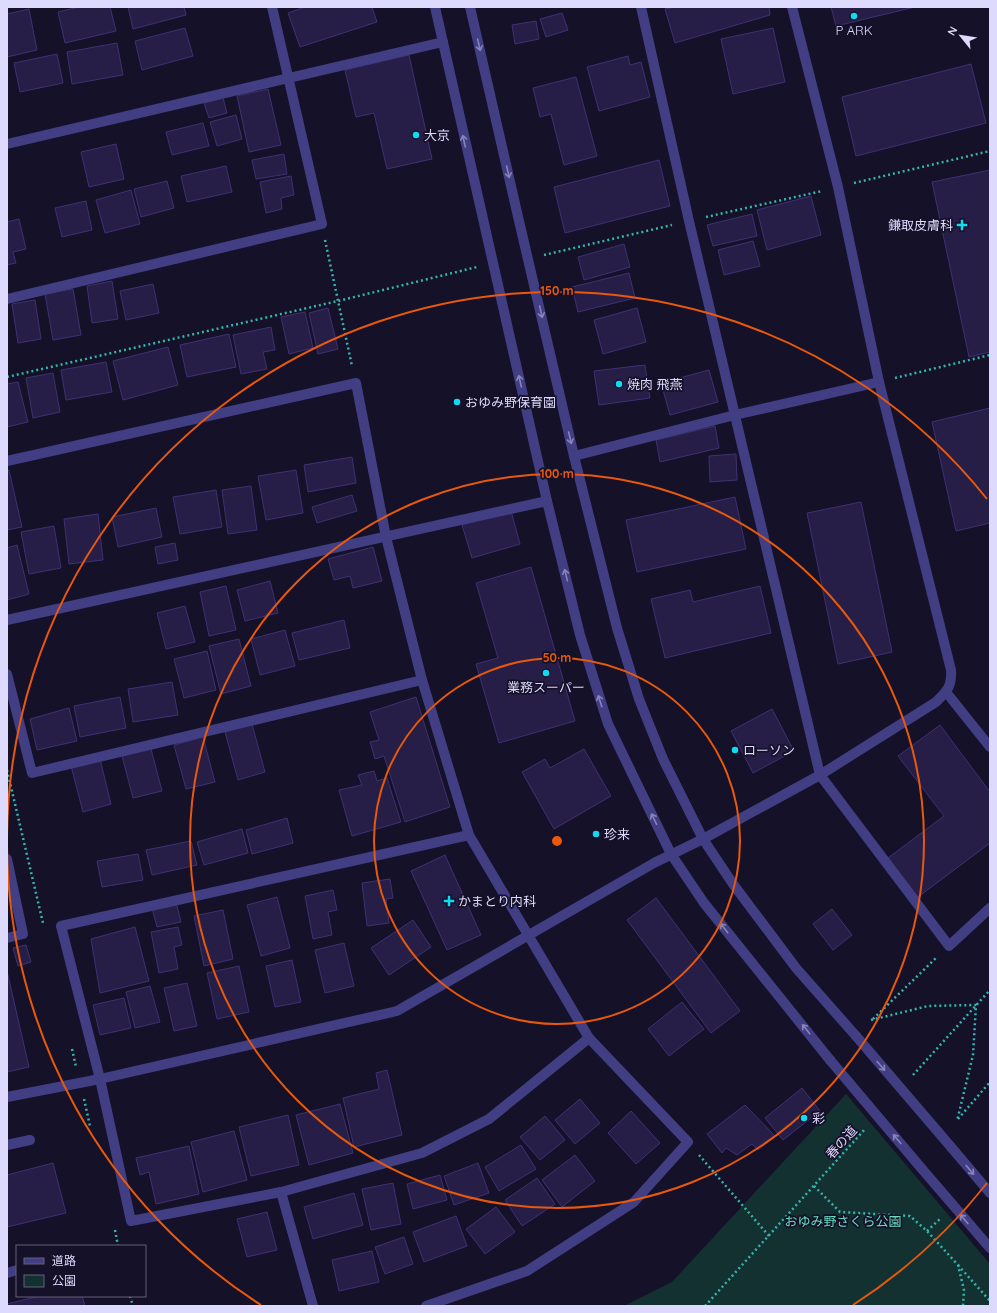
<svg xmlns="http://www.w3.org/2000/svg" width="997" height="1313" viewBox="0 0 997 1313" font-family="Quicksand,'Noto Sans JP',sans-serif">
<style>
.green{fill:#143131}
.building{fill:#271e48;stroke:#3e3173}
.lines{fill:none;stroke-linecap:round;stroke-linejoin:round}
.path{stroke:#36b5ae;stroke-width:2.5;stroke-dasharray:2 3;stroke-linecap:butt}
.minor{stroke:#413e84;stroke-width:10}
.minor-bridge{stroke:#413e84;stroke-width:10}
.oneway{stroke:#8884ba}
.ring{fill:none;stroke:#e8590c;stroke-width:2}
.poi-dot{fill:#0fdcf4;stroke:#151128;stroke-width:1.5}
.labels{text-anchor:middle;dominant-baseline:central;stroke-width:3.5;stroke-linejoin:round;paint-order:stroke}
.poi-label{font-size:13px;fill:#dedafd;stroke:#151128;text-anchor:start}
.street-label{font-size:13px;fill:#dedafd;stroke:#151128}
.park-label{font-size:13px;fill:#68dbbf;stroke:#151128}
.centre{fill:#e8590c;stroke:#151128;stroke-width:2}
.ring-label{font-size:12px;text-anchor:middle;font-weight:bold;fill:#e8590c;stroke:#151128;stroke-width:3.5;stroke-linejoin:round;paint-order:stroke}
</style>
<rect width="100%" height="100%" fill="#151128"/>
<polygon class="green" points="846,1094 990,1264 990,1306 624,1306 672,1282"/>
<g class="building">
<polygon points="79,7 110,7 116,31 65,43 58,12"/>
<polygon points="128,7 184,7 186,15 133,29"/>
<polygon points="305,7 372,7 377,22 300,47 288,13"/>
<polygon points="674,7 769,7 770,15 675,43 665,9"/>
<polygon points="831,7 915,7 836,26"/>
<polygon points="29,9 37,50 7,57 7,14"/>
<polygon points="562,13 568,30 546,37 540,19"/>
<polygon points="536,21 539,39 515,44 512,25"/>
<polygon points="185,28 193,56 142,70 135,41"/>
<polygon points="773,28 785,82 733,94 721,39"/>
<polygon points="117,43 123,75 72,84 67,52"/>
<polygon points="57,54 63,83 20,92 14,63"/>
<polygon points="409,55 432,159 387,169 374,113 356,117 345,70"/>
<polygon points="628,56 630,65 641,62 650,97 599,111 587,67"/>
<polygon points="971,64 986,123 856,156 842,97"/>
<polygon points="576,77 597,156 564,165 551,114 540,117 533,88"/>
<polygon points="268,89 281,145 249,152 237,96"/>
<polygon points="223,98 227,113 209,118 204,103"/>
<polygon points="236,115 242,139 217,146 210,122"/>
<polygon points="203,123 209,146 172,155 166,132"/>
<polygon points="116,144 124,179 89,187 81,152"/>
<polygon points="284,154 287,174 256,179 252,160"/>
<polygon points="659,160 670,206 565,233 554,187"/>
<polygon points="226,166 232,192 187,202 181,176"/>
<polygon points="990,170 990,352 969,357 932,182"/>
<polygon points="291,176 294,195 281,198 282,209 266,213 260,182"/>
<polygon points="167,181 174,208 141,217 134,189"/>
<polygon points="131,190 140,224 105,233 96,200"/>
<polygon points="811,196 821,235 767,250 757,210"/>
<polygon points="86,201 92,230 62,237 55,208"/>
<polygon points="752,214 757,236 713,246 707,225"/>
<polygon points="19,219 26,249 13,252 16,263 7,265 7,222"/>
<polygon points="753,241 760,266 724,275 718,250"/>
<polygon points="624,244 630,267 584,280 578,257"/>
<polygon points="629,273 635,298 578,312 572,287"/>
<polygon points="112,281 118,319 92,323 87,286"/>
<polygon points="153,284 159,313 126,320 120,291"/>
<polygon points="73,289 81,335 53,340 45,294"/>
<polygon points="35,300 41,339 18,343 12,304"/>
<polygon points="328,308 338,349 318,354 309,313"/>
<polygon points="637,308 646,342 603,354 594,320"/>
<polygon points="305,312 313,348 289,354 281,317"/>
<polygon points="271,327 275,350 263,352 267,369 241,374 233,335"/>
<polygon points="229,334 236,367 187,377 180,345"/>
<polygon points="168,347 178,385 123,400 113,361"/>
<polygon points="106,362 112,392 66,400 61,370"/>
<polygon points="645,365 650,398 599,405 594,371"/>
<polygon points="709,370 718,402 670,415 661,383"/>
<polygon points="53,373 60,412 33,418 26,378"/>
<polygon points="18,382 28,422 7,427 7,384"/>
<polygon points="990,408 990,523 956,531 932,422"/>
<polygon points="715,426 719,448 660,462 656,440"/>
<polygon points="736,454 737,480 710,482 709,456"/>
<polygon points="352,457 356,483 308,492 304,465"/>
<polygon points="9,470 22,527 7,530 7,471"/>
<polygon points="296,470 303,513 266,520 258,476"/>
<polygon points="251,486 257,530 228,534 222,490"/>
<polygon points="216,490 222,527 180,534 173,497"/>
<polygon points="352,495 357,511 317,523 312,507"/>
<polygon points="735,497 746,549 637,572 626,520"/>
<polygon points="861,502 892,652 838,664 807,513"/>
<polygon points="156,508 162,537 118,547 112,517"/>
<polygon points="511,511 520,544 472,558 462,525"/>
<polygon points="98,514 103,560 69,564 64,519"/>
<polygon points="54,526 61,568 29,574 21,532"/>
<polygon points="175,543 178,560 158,564 155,547"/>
<polygon points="17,545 29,594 7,600 7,548"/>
<polygon points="373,547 382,581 353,588 350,576 334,580 328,559"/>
<polygon points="531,567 575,721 499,743 476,664 498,658 476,583"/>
<polygon points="270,581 278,613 245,621 237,590"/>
<polygon points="226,586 236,630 209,636 200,592"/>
<polygon points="760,586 771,633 665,658 651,599 690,590 693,602"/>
<polygon points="185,606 195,642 166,649 157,613"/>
<polygon points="344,620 350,648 299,660 292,633"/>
<polygon points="285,630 295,666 260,675 251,639"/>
<polygon points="239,639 251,686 221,694 209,646"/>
<polygon points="207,651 216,690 184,698 174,659"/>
<polygon points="172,682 178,715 133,722 128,689"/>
<polygon points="120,697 126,728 80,737 74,706"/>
<polygon points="416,697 450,807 405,822 384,756 375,759 370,742 379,740 370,712"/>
<polygon points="69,708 77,741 37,750 30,719"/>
<polygon points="772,709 794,751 753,773 731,731"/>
<polygon points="252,724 265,772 238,780 225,732"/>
<polygon points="940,725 990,792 990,843 918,897 888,858 944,816 898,756"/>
<polygon points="203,737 215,782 186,789 174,745"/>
<polygon points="150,745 162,791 133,798 121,752"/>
<polygon points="584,749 611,796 554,829 522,772 545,759 550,768"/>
<polygon points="100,759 111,804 83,812 71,766"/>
<polygon points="374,771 377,781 387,778 401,822 352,836 339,790 362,785 358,775"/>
<polygon points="287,818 293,843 252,854 246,830"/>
<polygon points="242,829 248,853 204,865 197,842"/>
<polygon points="191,841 197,865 152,875 146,850"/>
<polygon points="138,854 143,880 102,887 97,861"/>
<polygon points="445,855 481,935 447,950 411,871"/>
<polygon points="390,879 393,898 386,899 389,923 367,926 362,883"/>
<polygon points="333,890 337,910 328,912 332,935 313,939 305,896"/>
<polygon points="277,897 290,948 261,956 247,905"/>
<polygon points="656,898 740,1011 711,1033 627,920"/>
<polygon points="176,902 181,922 157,927 152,908"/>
<polygon points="832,909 852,935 833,950 813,924"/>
<polygon points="223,910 233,959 204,966 194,916"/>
<polygon points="413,920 431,947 389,975 371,948"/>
<polygon points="135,927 149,981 100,993 91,939"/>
<polygon points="178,927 182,945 174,947 178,969 159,973 151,932"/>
<polygon points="344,943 354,986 325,993 315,950"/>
<polygon points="26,945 31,962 18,966 13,948"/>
<polygon points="292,960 301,1002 275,1007 266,966"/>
<polygon points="239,966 249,1012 217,1019 207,973"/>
<polygon points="7,971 29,1067 7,1072"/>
<polygon points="187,983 197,1026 174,1031 164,988"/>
<polygon points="150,986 160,1022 135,1028 126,992"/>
<polygon points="124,998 131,1028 100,1035 93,1005"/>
<polygon points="682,1002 704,1029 669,1056 648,1029"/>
<polygon points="387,1070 402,1135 354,1147 343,1098 379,1089 376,1073"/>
<polygon points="802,1088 820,1111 783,1140 765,1118"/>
<polygon points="580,1099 600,1123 575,1144 555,1120"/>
<polygon points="340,1104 353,1153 309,1165 296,1115"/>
<polygon points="745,1105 775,1136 758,1150 752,1144 737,1155 726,1148 722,1153 707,1134"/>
<polygon points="631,1111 660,1143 636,1164 608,1133"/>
<polygon points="288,1115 299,1165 251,1176 239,1127"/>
<polygon points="545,1116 565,1140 540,1160 520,1137"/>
<polygon points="234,1131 247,1180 203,1192 191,1142"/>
<polygon points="521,1145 536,1169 499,1191 485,1167"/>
<polygon points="189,1146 199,1194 156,1204 149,1172 140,1175 136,1158"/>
<polygon points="575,1155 595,1181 562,1207 542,1180"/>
<polygon points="53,1163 66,1213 7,1227 7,1175"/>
<polygon points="478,1163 489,1193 454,1205 444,1176"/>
<polygon points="440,1175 447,1200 413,1209 407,1184"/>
<polygon points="537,1178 555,1204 522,1226 505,1200"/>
<polygon points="393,1183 401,1224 371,1230 362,1189"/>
<polygon points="354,1193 363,1225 313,1239 304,1207"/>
<polygon points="496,1207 515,1232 485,1254 466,1229"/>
<polygon points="267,1212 277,1250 247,1257 237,1219"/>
<polygon points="456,1216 467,1246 424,1262 413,1232"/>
<polygon points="404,1237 413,1264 385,1274 375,1247"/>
<polygon points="372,1251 379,1282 339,1291 332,1260"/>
<polygon points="39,1296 82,1296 85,1306 7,1306 7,1304"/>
</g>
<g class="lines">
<g class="path">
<polyline points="854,183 990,151"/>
<polyline points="706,217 822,191"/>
<polyline points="325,240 352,366"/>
<polyline points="544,255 672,225"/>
<polyline points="7,377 338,301 477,267"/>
<polyline points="895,378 990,355"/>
<polyline points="7,770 43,923"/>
<polyline points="873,1019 937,957"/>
<polyline points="871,1020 928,1006 976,1005 973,1055 957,1121"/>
<polyline points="72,1049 76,1067"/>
<polyline points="913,1075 990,990"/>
<polyline points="84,1099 90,1126"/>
<polyline points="958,1119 990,1082"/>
<polyline points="699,1155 769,1236"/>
<polyline points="814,1186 840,1212 910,1216 927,1231 958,1265 964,1290 963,1306"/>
<polyline points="115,1230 118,1246"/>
<polyline points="927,1231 941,1218"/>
<polyline points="958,1265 990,1301"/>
<polyline points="130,1296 133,1306"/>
<polyline points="705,1306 866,1128"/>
</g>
<g class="minor">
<polyline points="435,7 547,501 580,635 608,724 671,854 704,903 830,1060"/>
<polyline points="470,7 519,221 574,456 617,628 639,699 663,759 703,839 733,884 796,968 856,1036"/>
<polyline points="641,7 689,221 820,775 949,946 990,908"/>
<polyline points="7,144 443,42"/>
<polyline points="7,299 322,224 272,7"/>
<polyline points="574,456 735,415 879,382"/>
<polyline points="7,461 356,383 386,537 422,680 469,835 589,1038 688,1142 634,1202 527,1271 426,1306"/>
<polyline points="7,620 547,501"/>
<polyline points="7,674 32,773 422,680"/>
<polyline points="946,692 990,747"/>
<polyline points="469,835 61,926 100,1079 131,1221 281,1192 422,1153 489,1119 589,1038"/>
<polyline points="7,859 23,934 7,938"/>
<path d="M7,1097L100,1079L397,1011L654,863L703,839L820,775L936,702C947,691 952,687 951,670L879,382L838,187L792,7"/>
<polyline points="7,1145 30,1140"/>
<polyline points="951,1147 990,1193"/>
<polyline points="922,1169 990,1248"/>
<polyline points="281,1192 313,1306"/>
<polyline points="7,1273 17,1270"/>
</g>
<g class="minor-bridge">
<polyline points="856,1036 951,1147"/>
<polyline points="830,1060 922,1169"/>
</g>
</g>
<defs><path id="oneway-shaft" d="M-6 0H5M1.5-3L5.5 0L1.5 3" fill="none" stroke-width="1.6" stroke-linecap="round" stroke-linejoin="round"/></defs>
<g class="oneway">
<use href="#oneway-shaft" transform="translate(479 45) rotate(77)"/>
<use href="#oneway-shaft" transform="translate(464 141) rotate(-102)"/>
<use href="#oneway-shaft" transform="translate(508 172) rotate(77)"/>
<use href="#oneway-shaft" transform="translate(541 312) rotate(77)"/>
<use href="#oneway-shaft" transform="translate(520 381) rotate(-103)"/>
<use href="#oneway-shaft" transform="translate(570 438) rotate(77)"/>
<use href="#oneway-shaft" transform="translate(566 575) rotate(-104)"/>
<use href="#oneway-shaft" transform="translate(600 701) rotate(-108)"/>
<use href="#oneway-shaft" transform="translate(654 819) rotate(-116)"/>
<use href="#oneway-shaft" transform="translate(724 928) rotate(-129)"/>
<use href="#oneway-shaft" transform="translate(806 1029) rotate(-129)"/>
<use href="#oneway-shaft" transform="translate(881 1066) rotate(50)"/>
<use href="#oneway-shaft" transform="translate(897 1139) rotate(-130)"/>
<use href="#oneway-shaft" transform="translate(970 1170) rotate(50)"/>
<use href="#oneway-shaft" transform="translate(964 1219) rotate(-131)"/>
</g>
<g class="ring">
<circle cx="557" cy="841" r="183"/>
<circle cx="557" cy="841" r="367"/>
<path d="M987 1183A550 550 0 0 1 853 1305M261 1305A550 550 0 0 1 7 846M7 836A550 550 0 0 1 987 499"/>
</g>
<g class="poi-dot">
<circle cx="854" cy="16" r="4"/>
<circle cx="416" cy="135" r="4"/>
<path d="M960 219h4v4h4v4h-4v4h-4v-4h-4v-4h4z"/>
<circle cx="619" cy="384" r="4"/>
<circle cx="457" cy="402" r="4"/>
<circle cx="546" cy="673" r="4"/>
<circle cx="735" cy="750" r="4"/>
<circle cx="596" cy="834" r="4"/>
<path d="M447 895h4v4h4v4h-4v4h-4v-4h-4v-4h4z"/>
<circle cx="804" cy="1118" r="4"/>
</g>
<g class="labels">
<g class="poi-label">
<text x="854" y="30" text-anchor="middle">P ARK</text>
<text x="424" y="135">大京</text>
<text x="953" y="225" text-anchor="end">鎌取皮膚科</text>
<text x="627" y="384">焼肉 飛燕</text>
<text x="465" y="402">おゆみ野保育園</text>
<text x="546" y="687" text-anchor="middle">業務スーパー</text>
<text x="743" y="750">ローソン</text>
<text x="604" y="834">珍来</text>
<text x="458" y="901">かまとり内科</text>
<text x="812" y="1118">彩</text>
</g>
<g class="street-label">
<text transform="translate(841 1142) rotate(-48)">春の道</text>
</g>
<g class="park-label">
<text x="843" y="1221">おゆみ野さくら公園</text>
</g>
</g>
<circle cx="557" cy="841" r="6" class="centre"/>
<g class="ring-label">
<text x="557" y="295">150 m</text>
<text x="557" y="478">100 m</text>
<text x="557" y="662">50 m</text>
</g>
<rect width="997" height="1313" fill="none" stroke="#dedafd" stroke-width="16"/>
<rect x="16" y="1245" width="130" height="52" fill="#151128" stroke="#65617d"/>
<rect x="24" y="1258" width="20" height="6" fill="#413e84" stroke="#65617d"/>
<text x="52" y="1265" font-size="12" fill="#dedafd">道路</text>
<rect x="24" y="1275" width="20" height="12" fill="#143131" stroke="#65617d"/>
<text x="52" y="1285" font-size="12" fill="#dedafd">公園</text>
<g transform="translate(961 36) rotate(300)" stroke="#151128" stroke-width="3" paint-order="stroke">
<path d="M0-3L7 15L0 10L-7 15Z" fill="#dedafd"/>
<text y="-6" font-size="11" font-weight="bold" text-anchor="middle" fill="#dedafd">N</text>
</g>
</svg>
